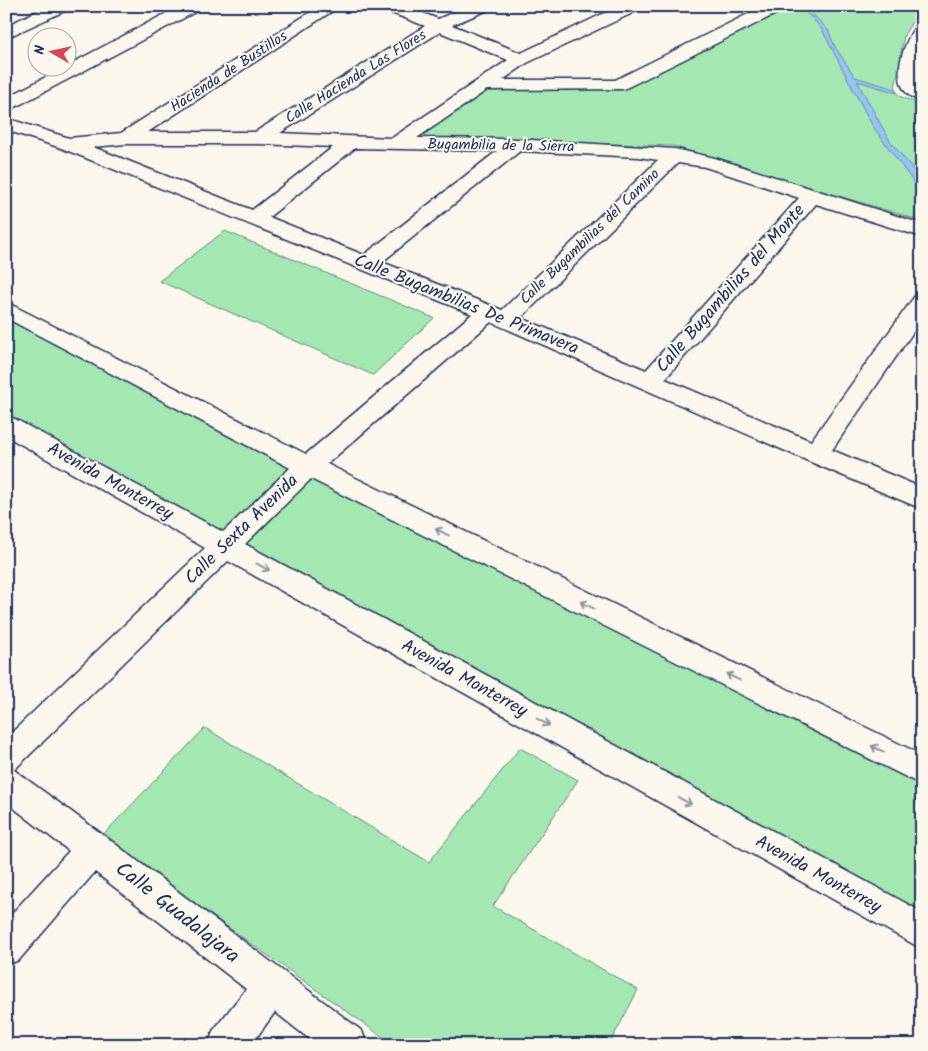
<svg xmlns="http://www.w3.org/2000/svg" width="928" height="1051" viewBox="0 0 928 1051" font-family="Kalam,sans-serif">
<style>
.green{fill:#a5e7b2;stroke:#608b88}
.water{fill:#94c5f0;stroke:#6489b6}
.lines{fill:none;stroke-linecap:round;stroke-linejoin:round}
.minor-casing{stroke:#1b2f5e;stroke-width:3}
.minor{fill:#fbf7ec;fill-rule:evenodd}
.oneway{stroke:#8b93a5}
.labels{text-anchor:middle;dominant-baseline:central;stroke-width:4;stroke-linejoin:round;paint-order:stroke}
.far-street-label{font-size:15px;fill:#1b2f5e;stroke:#fbf7ec}
.street-label{font-size:18px;fill:#1b2f5e;stroke:#fbf7ec}
.near-street-label{font-size:21px;fill:#1b2f5e;stroke:#fbf7ec}
</style>
<rect width="100%" height="100%" fill="#fbf7ec"/>
<filter id="ink" filterUnits="userSpaceOnUse"><feTurbulence type="fractalNoise" baseFrequency=".02" numOctaves="2"/><feDisplacementMap in="SourceGraphic" scale="10" xChannelSelector="R" yChannelSelector="G"/><feConvolveMatrix kernelMatrix="1 2 1 2 8 2 1 2 1" color-interpolation-filters="sRGB"/></filter>
<g filter="url(#ink)">
<g class="green">
<polygon points="790,6 922,6 904,35 895,89 899,96 922,105 922,221 673,146 417,138 484,89 623,89"/>
<polygon points="225,231 434,318 373,375 159,281"/>
<polygon points="6,309 922,762 922,940 6,425"/>
<polygon points="205,728 429,862 520,748 578,780 493,906 638,990 609,1045 394,1045 101,837"/>
</g>
<polygon class="water" points="798,6 805,6 828,30 835,47 855,77 895,89 897,93 857,81 890,141 922,180 922,205 914,183 872,125 821,28 810,16"/>
<g class="lines">
<g class="minor-casing">
<g id="minor">
<polygon points="47,6 69,6 67,10 6,38 6,26"/>
<polygon points="180,6 201,6 199,10 6,112 6,98"/>
<path d="M320,6H340L148,132H255L425,26L384,10L382,6H405L438,19L468,6H490L488,10L452,25L521,53L619,6H641L639,10L527,63L503,80H615L764,6H786L784,10L624,89L487,90L417,138L516,139L675,149L715,158L922,224V237L816,204L665,379L811,441L914,297L922,295V319L832,450L922,488V509L806,460L491,322L327,464L922,755V785L311,479L245,544L922,912V949L228,561L14,770L106,837L362,1031L367,1045H317L275,1012L251,1045H208L213,1031L246,989L95,872L19,960L6,965V920L69,851L6,802V738L205,548L6,436V416L15,419L223,532L290,468L6,318V302L306,454L472,314L61,148L6,130V118L69,138L121,133ZM440,32L508,60L392,138L280,133ZM126,144H259L333,147L252,210L93,147ZM355,148L497,151L364,255L269,217ZM520,151L639,157L658,160L502,310L382,262ZM678,163L705,167L799,198L646,370L521,318Z"/>
<path d="M922,24V49L917,75L922,88V101C886,93 901,47 916,25Z"/>
</g>
</g>
<use href="#minor" class="minor"/>
</g>
<defs><path id="oneway-shaft" d="M-6 0H5M1.5-3L5.5 0L1.5 3" fill="none" stroke-width="1.6" stroke-linecap="round" stroke-linejoin="round" transform="scale(1.25)"/></defs>
<g class="oneway">
<use href="#oneway-shaft" transform="translate(442 532) rotate(-154)"/>
<use href="#oneway-shaft" transform="translate(263 567) rotate(29)"/>
<use href="#oneway-shaft" transform="translate(587 605) rotate(-154)"/>
<use href="#oneway-shaft" transform="translate(733 677) rotate(-154)"/>
<use href="#oneway-shaft" transform="translate(543 722) rotate(29)"/>
<use href="#oneway-shaft" transform="translate(878 749) rotate(-154)"/>
<use href="#oneway-shaft" transform="translate(685 801) rotate(29)"/>
</g>
</g>
<g class="labels">
<g class="far-street-label">
<text transform="translate(229 72) rotate(-33)">Hacienda de Bustillos</text>
<text transform="translate(356 77) rotate(-32)">Calle Hacienda Las Flores</text>
<text transform="translate(501 146) rotate(1)">Bugambilia de la Sierra</text>
<text transform="translate(590 237) rotate(-44)">Calle Bugambilias del Camino</text>
</g>
<g class="street-label">
<text transform="translate(731 289) rotate(-49)">Calle Bugambilias del Monte</text>
<text transform="translate(466 305) rotate(22)">Calle Bugambilias De Primavera</text>
<text transform="translate(110 482) rotate(29)">Avenida Monterrey</text>
<text transform="translate(242 530) rotate(-44)">Calle Sexta Avenida</text>
<text transform="translate(464 679) rotate(29)">Avenida Monterrey</text>
<text transform="translate(818 875) rotate(29)">Avenida Monterrey</text>
</g>
<g class="near-street-label">
<text transform="translate(177 913) rotate(38)">Calle Guadalajara</text>
</g>
</g>
<rect width="928" height="1051" fill="none" stroke="#fbf7ec" stroke-width="25"/>
<rect x="12" y="12" width="903" height="1026" fill="none" stroke="#1b2f5e" stroke-width="2" filter="url(#ink)"/>
<g transform="translate(52 52) rotate(279)"><circle r="24" fill="#fbf7ec" stroke="#a1a7b3"/>
<path d="M0-4L9 19L0 12L-9 19Z" fill="#d1495b"/>
<text y="-8" font-size="14" font-weight="bold" text-anchor="middle" fill="#1b2f5e">N</text>
</g>
</svg>
